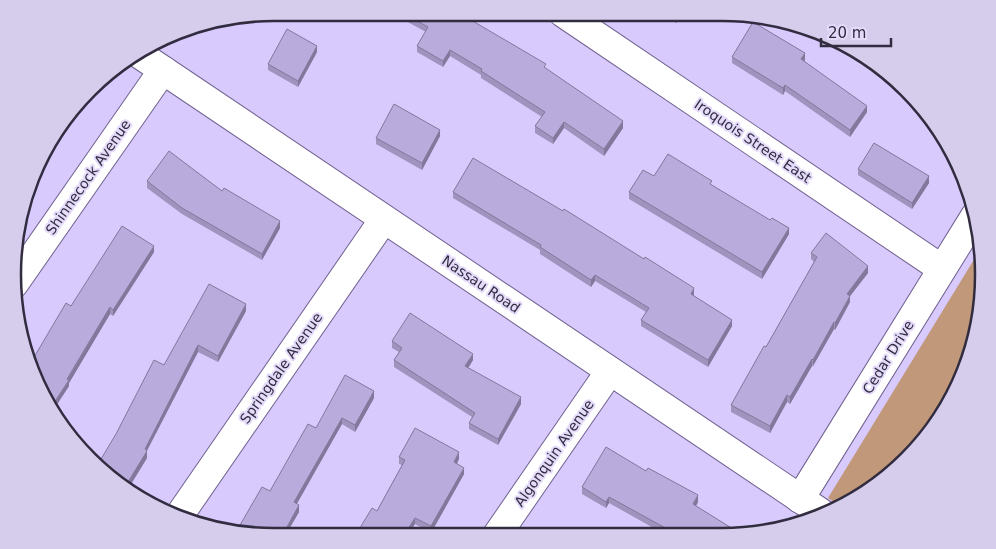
<svg xmlns="http://www.w3.org/2000/svg" width="996" height="549" viewBox="0 0 996 549" font-family="'DejaVu Sans',sans-serif">
<style>
.green{fill:#c1997a}
.lines{fill:none;stroke-linecap:round;stroke-linejoin:round}
.minor-casing{stroke:#70618f;stroke-width:30}
.minor{stroke:#fff;stroke-width:28}
.wall{fill:#a093be}
.shaded-wall{fill:#82789b}
.building{fill:#baabdd;stroke:#82789b}
.labels{text-anchor:middle;dominant-baseline:central;stroke-width:4;stroke-linejoin:round;paint-order:stroke}
.street-label{font-size:14px;fill:#322c40;stroke:#e4dbfb}
.rim{fill:none;stroke:#322c40;stroke-width:2.5}
</style>
<rect width="100%" height="100%" fill="#d9cafe"/>
<polygon class="green" points="978,253 981,309 948,406 907,460 867,492 840,506 828,498"/>
<g class="lines">
<g class="minor-casing">
<g id="minor">
<polyline points="563,13 942,269"/>
<polyline points="139,54 823,514"/>
<polyline points="14,284 163,70"/>
<polyline points="800,499 975,216"/>
<polyline points="179,516 384,219"/>
<polyline points="497,535 610,371"/>
</g>
</g>
<use href="#minor" class="minor"/>
</g>
<g class="wall">
<polygon points="391,13 459,13 546,69 623,128 604,156 564,128 553,144 535,133 535,126 542,117 481,78 481,75 450,56 443,67 417,52 417,46 426,32"/>
<polygon points="661,13 682,13 676,23"/>
<polygon points="226,20 222,28 212,23"/>
<polygon points="317,52 298,87 268,70 268,64"/>
<polygon points="732,57 805,60 803,61 867,112 850,137 785,91 783,95 732,63"/>
<polygon points="917,108 930,115 935,126 917,115"/>
<polygon points="440,136 422,170 376,144 376,138"/>
<polygon points="858,169 929,183 912,209 858,175"/>
<polygon points="654,176 712,185 789,234 762,279 629,199 629,192"/>
<polygon points="147,181 280,228 262,260 182,214 147,188"/>
<polygon points="453,192 694,294 694,296 732,326 708,367 641,326 641,320 646,312 595,281 591,287 540,254 540,250 453,198"/>
<polygon points="154,252 113,316 110,314 69,383 69,386 54,409 71,306"/>
<polygon points="811,253 868,273 850,296 850,302 835,330 834,329 813,366 812,366 790,404 787,402 770,433 731,412 731,405 766,347 814,262 811,259"/>
<polygon points="246,311 218,362 198,352 147,451 147,458 128,489 98,464 164,365"/>
<polygon points="392,341 473,360 468,368 521,404 498,445 469,429 469,423 472,417 394,367 394,360 399,352 392,348"/>
<polygon points="374,398 355,432 342,424 296,504 299,512 285,536 258,536 270,491 316,428"/>
<polygon points="399,457 459,459 457,464 464,474 431,533 415,524 377,511 402,465 399,464"/>
<polygon points="582,487 698,502 696,506 741,534 666,535 609,503 606,508 582,494"/>
</g>
<g class="shaded-wall">
<polygon points="678,13 682,13 676,23 676,16"/>
<polygon points="226,20 222,28 223,21"/>
<polygon points="317,46 317,52 298,87 298,81"/>
<polygon points="450,50 450,56 443,67 443,61"/>
<polygon points="805,53 805,60 801,66 801,59"/>
<polygon points="785,85 785,91 783,95 783,88"/>
<polygon points="867,106 867,112 850,137 850,130"/>
<polygon points="623,121 623,128 604,156 604,149"/>
<polygon points="564,122 564,128 553,144 553,138"/>
<polygon points="440,130 440,136 422,170 422,163"/>
<polygon points="929,176 929,183 912,209 912,203"/>
<polygon points="280,221 280,228 262,260 262,254"/>
<polygon points="789,228 789,234 762,279 762,272"/>
<polygon points="154,246 154,252 113,316 113,310"/>
<polygon points="868,266 868,273 847,300 847,294"/>
<polygon points="595,275 595,281 591,287 591,280"/>
<polygon points="694,288 694,294 691,301 691,294"/>
<polygon points="850,296 850,302 835,330 835,323"/>
<polygon points="246,304 246,311 218,362 218,356"/>
<polygon points="110,307 110,314 69,383 69,386 54,409 52,406"/>
<polygon points="732,320 732,326 708,367 708,360"/>
<polygon points="834,322 834,329 813,366 813,360"/>
<polygon points="198,345 198,352 145,454 147,451 147,458 128,489 125,487"/>
<polygon points="473,354 473,360 465,373 465,366"/>
<polygon points="812,359 812,366 790,404 790,397"/>
<polygon points="374,391 374,398 355,432 355,425"/>
<polygon points="787,395 787,402 770,433 770,426"/>
<polygon points="521,397 521,404 498,445 498,439"/>
<polygon points="342,418 342,424 294,509 294,502"/>
<polygon points="459,452 459,459 454,469 454,462"/>
<polygon points="464,468 464,474 431,533 431,526"/>
<polygon points="698,495 698,502 693,511 693,504"/>
<polygon points="609,497 609,503 606,508 606,502"/>
<polygon points="299,505 299,512 285,536 282,536"/>
<polygon points="415,518 415,524 408,535 404,535"/>
</g>
<g class="building">
<polygon points="403,13 459,13 546,64 544,67 623,121 604,149 564,122 553,138 535,126 545,112 481,71 482,69 450,50 443,61 417,46 428,27"/>
<polygon points="671,13 678,13 676,16"/>
<polygon points="753,22 805,53 801,59 867,106 850,130 785,85 783,88 732,57"/>
<polygon points="287,29 317,46 298,81 268,64"/>
<polygon points="394,104 440,130 422,163 376,138"/>
<polygon points="918,105 930,115 930,117 917,108"/>
<polygon points="874,143 929,176 912,203 858,169"/>
<polygon points="169,151 222,191 224,188 280,221 262,254 182,208 147,181"/>
<polygon points="668,154 712,181 710,184 770,220 772,218 789,228 762,272 629,192 643,170 654,176"/>
<polygon points="473,158 563,211 564,209 644,259 645,257 694,288 691,294 732,320 708,360 641,320 649,308 595,275 591,280 540,247 541,245 453,192"/>
<polygon points="122,226 154,246 113,310 110,307 67,379 69,380 52,406 32,374 30,364 66,303 71,306"/>
<polygon points="826,233 868,266 847,294 850,296 835,323 834,322 813,360 812,359 790,397 787,395 770,426 731,405 764,346 766,347 817,257 811,253"/>
<polygon points="209,284 246,304 218,356 198,345 145,449 147,451 125,487 98,464 116,434 154,360 164,365"/>
<polygon points="410,313 473,354 465,366 521,397 498,439 469,423 475,413 394,360 402,348 392,341"/>
<polygon points="345,375 374,391 355,425 342,418 294,502 299,505 282,536 258,536 236,532 262,487 270,491 308,424 316,428"/>
<polygon points="415,428 459,452 454,462 464,468 431,526 415,518 404,535 355,536 372,508 377,511 405,460 399,457"/>
<polygon points="606,447 646,471 648,468 698,495 693,504 741,534 678,535 609,497 606,502 582,487"/>
<polygon points="747,532 751,534 745,534"/>
</g>
<g class="labels">
<g class="street-label">
<text transform="translate(753 141) rotate(34)">Iroquois Street East</text>
<text transform="translate(88 177) rotate(-55)">Shinnecock Avenue</text>
<text transform="translate(481 284) rotate(34)">Nassau Road</text>
<text transform="translate(888 357) rotate(-58)">Cedar Drive</text>
<text transform="translate(281 368) rotate(-55)">Springdale Avenue</text>
<text transform="translate(554 453) rotate(-55)">Algonquin Avenue</text>
</g>
</g>
<path d="M0 0H996V549H0ZM274 21H722A253 253 0 0 1 975 274V275A253 253 0 0 1 722 528H274A253 253 0 0 1 21 275V274A253 253 0 0 1 274 21Z" fill="#d6cdec" fill-rule="evenodd"/>
<path class="rim" d="M274 21H722A253 253 0 0 1 975 274V275A253 253 0 0 1 722 528H274A253 253 0 0 1 21 275V274A253 253 0 0 1 274 21Z"/>
<path d="M821 38v8h70v-8" fill="none" stroke="#322c40" stroke-width="2.5"/>
<text x="828" y="38" font-size="15" fill="#322c40" stroke="#e4dbfb" stroke-width="4" paint-order="stroke">20 m</text>
</svg>
